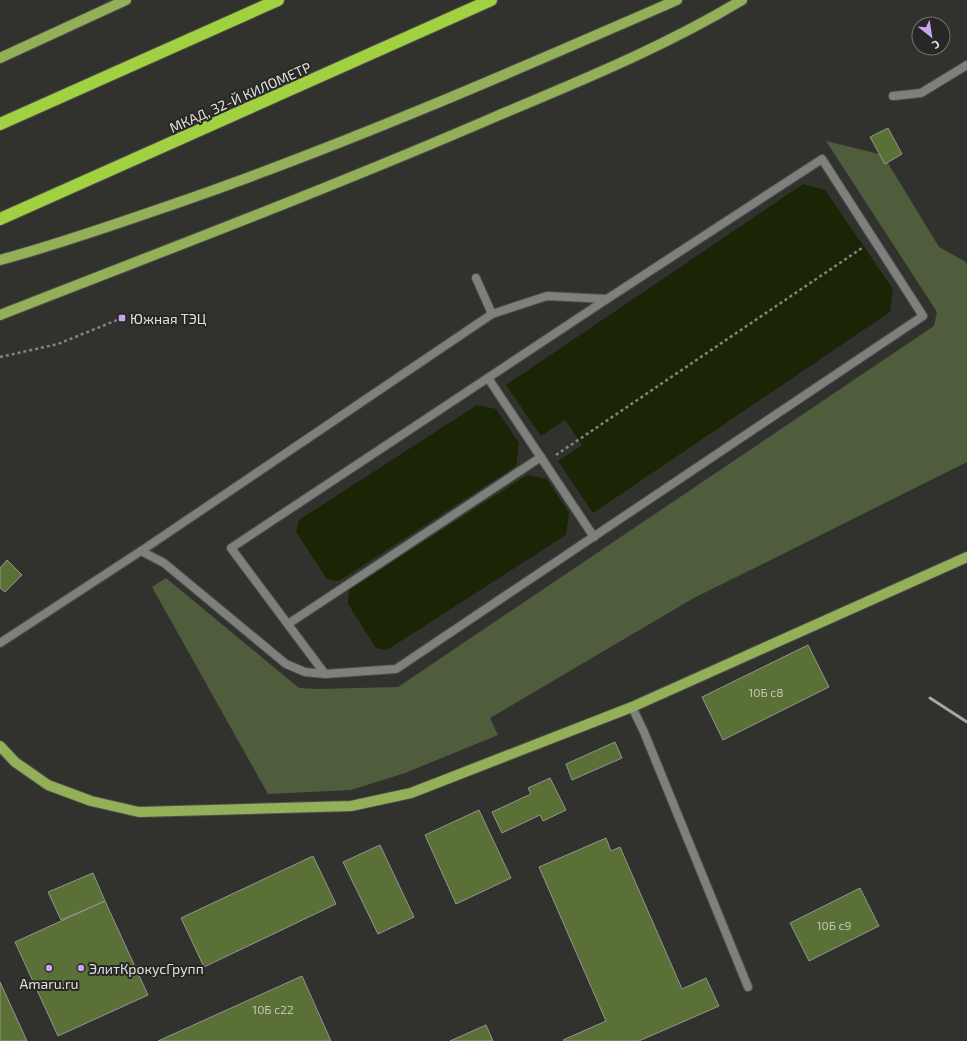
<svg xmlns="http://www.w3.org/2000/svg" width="967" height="1041" viewBox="0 0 967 1041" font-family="'Exo 2',sans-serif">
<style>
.green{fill:#505d3c}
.water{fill:#1a2506}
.building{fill:#5b7036;stroke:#939691}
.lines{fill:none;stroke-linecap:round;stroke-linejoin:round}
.lane-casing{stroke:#4d4e4b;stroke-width:10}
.primary-casing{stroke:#4d4e4b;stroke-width:12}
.highway-casing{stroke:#4d4e4b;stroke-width:14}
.path{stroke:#848582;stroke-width:2.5;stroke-dasharray:3 3;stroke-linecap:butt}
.lane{stroke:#7e807b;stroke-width:8}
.primary{stroke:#93b058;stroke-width:10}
.highway{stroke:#a1d040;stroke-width:12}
.rail{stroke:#a6a7a4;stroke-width:3}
.poi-dot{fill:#c8a5ee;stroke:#272825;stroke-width:1.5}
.labels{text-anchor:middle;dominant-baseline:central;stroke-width:4;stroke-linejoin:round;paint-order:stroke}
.number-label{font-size:12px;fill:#bfc5b5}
.street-label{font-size:14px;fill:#e0e1df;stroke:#272825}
.poi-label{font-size:14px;fill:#e0e1df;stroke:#272825;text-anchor:start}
</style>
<rect width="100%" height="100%" fill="#31322e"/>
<polygon class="green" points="826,141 883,155 939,247 966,262 967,265 967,462 692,599 490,718 498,735 405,773 351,790 268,794 152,587 166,578 299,688 318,689 398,687 934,326 937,312"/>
<g class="water">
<polygon points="803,184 825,190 893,289 890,312 593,513 558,461 582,445 565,420 541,436 506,385"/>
<polygon points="477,405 496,409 519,443 516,466 339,581 327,579 296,532 299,520"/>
<polygon points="527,475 547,479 569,513 566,535 387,650 376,648 348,604 349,590"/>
</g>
<g class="building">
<polygon points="888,128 902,154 885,164 870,137"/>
<polygon points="7,560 22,575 5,592 0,588 0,568"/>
<polygon points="808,645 829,687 723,740 702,697"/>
<polygon points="615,742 622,758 572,780 566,764"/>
<polygon points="550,778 566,810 543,821 540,815 502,833 492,812 531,794 528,788"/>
<polygon points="479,810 511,878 456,904 425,835"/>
<polygon points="606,838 611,851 620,847 682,989 706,978 719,1006 639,1041 564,1041 563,1040 606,1021 539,867"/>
<polygon points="380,845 414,917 378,934 343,862"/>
<polygon points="313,856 336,904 204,967 181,918"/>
<polygon points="93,873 105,901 61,920 48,892"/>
<polygon points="860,888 879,926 809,961 790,923"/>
<polygon points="105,901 148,995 58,1036 15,942"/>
<polygon points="302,976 331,1041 158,1041"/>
<polygon points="0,982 27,1041 0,1041"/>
<polygon points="486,1025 493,1041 450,1041"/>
</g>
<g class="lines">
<g class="lane-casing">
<g id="lane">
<polyline points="893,96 921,93 967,65"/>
<polyline points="476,278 492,314"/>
<polyline points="488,378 594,537"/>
<polyline points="141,551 164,563 286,664 305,672 325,674"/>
<polyline points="288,624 541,457"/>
<polyline points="0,643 141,551 492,314 547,296 607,299 822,159 923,316 396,669 325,674 231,548 607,299"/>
<polyline points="632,707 644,732 748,987"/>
</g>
</g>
<g class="primary-casing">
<g id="primary">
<polyline points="0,58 126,0"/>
<path d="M0,260C60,244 119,223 177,203C347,144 512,72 677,0"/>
<path d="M0,315C166,250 333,187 497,116C580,81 664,47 742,0"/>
<polyline points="0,746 15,762 48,785 91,801 139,812 351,806 411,793 632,707 967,557"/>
</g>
</g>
<g class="highway-casing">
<g id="highway">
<polyline points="0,124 278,0"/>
<polyline points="0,219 491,0"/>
</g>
</g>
<g class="path">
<polyline points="0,357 58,344 122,318"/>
<polyline points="556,455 862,248"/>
</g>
<use href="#lane" class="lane"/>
<use href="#primary" class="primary"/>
<use href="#highway" class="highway"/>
<polyline class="rail" points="930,698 967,722"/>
</g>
<g class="poi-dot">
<rect x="118" y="314" width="8" height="8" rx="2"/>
<circle cx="49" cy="968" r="4"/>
<circle cx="81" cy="968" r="4"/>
</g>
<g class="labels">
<g class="number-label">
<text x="766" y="692">10Б с8</text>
<text x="834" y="925">10Б с9</text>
<text x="273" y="1009">10Б с22</text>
</g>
<g class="street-label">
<text transform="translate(240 97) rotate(-24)">МКАД, 32-Й КИЛОМЕТР</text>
</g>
<g class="poi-label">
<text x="130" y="318">Южная ТЭЦ</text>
<text x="89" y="968">ЭлитКрокусГрупп</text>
<text x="49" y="983" text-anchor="middle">Amaru.ru</text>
</g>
</g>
<g transform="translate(931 36) rotate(150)"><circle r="19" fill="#272825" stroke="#71726f"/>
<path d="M0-3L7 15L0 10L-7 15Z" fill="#c8a5ee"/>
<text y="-6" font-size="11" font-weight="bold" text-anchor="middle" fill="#e0e1df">С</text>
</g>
</svg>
